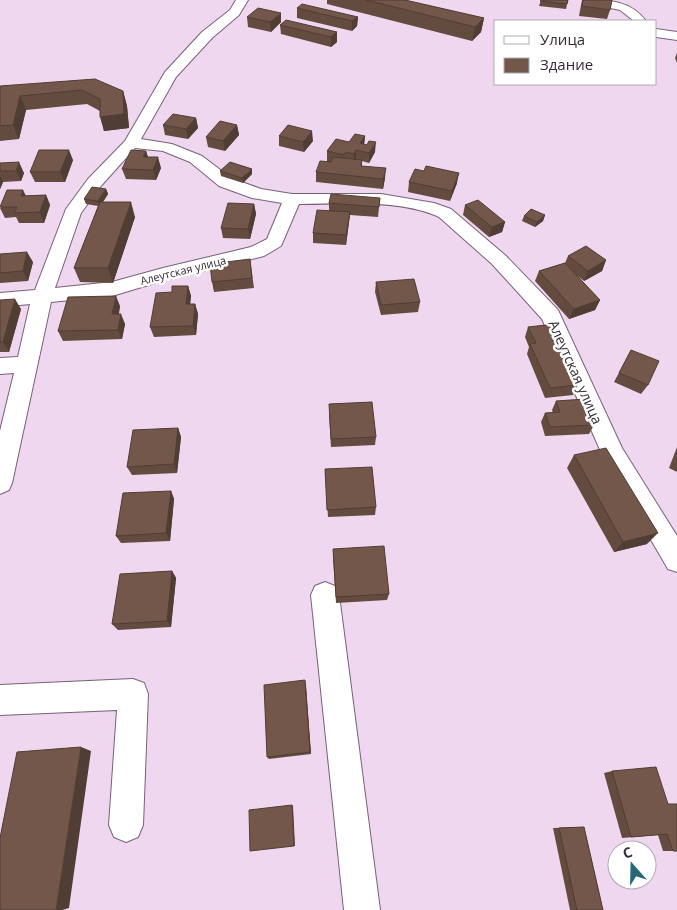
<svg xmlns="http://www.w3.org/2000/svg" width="677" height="910" viewBox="0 0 677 910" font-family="'Open Sans',sans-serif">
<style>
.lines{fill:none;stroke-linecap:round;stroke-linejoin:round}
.minor-casing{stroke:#776277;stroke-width:2}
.minor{fill:#fff;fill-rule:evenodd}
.wall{fill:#634b40}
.shaded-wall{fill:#503d34}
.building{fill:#73574b;stroke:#503d34}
.labels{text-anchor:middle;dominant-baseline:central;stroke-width:5;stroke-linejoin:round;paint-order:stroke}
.far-street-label{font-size:11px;fill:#352c36;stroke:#fff}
.street-label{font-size:14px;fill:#352c36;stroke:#fff}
</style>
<rect width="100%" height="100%" fill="#efd7ef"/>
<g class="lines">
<g class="minor-casing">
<g id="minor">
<path d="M236,0H248L239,15L212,38L176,77L141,139L172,144L202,156L231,178L261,189L292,194H381L434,203L451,209L506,256L558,310L622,448L677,536V572L668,569L605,461L542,319L492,264L439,217C400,199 341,204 299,204L281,246L264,256L165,280L112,296L51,302L12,483L9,490L0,494V431L14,373L0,374V358L18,357L30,304L0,307V293L35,290L66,209L88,179L125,141L165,72L202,32L230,10ZM135,148L163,151L190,162L219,186L252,198L282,203L267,239L251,247L163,268L112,282L55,288L81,213L100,187Z"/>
<path d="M584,0C609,0 630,0 646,21H634L620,10L586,3Z"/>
<polygon points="656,29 677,32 677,40 656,37"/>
<polygon points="325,582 335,586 339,595 380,910 344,910 311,595 315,586"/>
<polygon points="133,679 144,683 148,694 143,825 138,837 126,842 114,837 109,825 117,710 0,715 0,685"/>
</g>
</g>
<use href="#minor" class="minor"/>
</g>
<g class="wall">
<polygon points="327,0 405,0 484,18 481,32 472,41 327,4"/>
<polygon points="541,0 568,0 566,9 539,6"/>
<polygon points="582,0 612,0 610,10 607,19 579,16"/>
<polygon points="297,8 358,17 357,26 352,31 297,18"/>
<polygon points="247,17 281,22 271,32 248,27"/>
<polygon points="280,25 337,32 337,42 331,47 281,34"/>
<polygon points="677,53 677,63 675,58"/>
<polygon points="0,86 123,91 127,106 129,128 104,131 100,111 87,104 26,110 19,139 0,141"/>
<polygon points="196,118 198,128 188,139 165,135 163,125"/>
<polygon points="237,125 239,135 225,151 208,147 206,137"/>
<polygon points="279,136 313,141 304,152 279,146"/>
<polygon points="365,136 364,144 375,152 369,163 362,161 362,166 385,178 383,189 316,182 316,172 327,161 327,151"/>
<polygon points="146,151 148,157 161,168 156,180 126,179 122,169"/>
<polygon points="73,160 65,182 35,182 30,172"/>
<polygon points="0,163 24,173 21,181 3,182 0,189"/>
<polygon points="220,171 252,174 243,183 221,176"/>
<polygon points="409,182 457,183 450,201 408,192"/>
<polygon points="106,189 108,194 103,202 135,217 113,283 80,282 74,268 98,206 86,204 84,199"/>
<polygon points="46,195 50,205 44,223 19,223 16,217 5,218 0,208 26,196"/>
<polygon points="380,198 378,217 350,215 349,222 346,245 313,243 313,233 329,211 329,203"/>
<polygon points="254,204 256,214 250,239 223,238 221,228"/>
<polygon points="465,205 505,222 502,232 489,237 463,215"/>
<polygon points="545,215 543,221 535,227 522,221 524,216"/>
<polygon points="0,254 33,262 28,281 0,283"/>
<polygon points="568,256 606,260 602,271 584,281 576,275 600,300 595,310 569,319 535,281 539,271 565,263"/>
<polygon points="250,259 254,288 214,292 212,282"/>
<polygon points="376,282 420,302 418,312 381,315 375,292"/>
<polygon points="188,286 191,296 190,304 195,304 198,314 196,335 154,337 150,327 172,292"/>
<polygon points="0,300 21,309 9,352 0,352"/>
<polygon points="120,306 119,314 125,324 122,339 63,341 58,331"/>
<polygon points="528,327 564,343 561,351 578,385 573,395 545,398 527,354 529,347 525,337"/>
<polygon points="631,350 648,385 641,394 614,382"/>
<polygon points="556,401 594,425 589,434 545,436 541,422 545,413 553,413 552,410"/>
<polygon points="329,413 376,437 375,445 331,447"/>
<polygon points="178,428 181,437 177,473 132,475 127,467"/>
<polygon points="677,447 677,472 669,468"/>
<polygon points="574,455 647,544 614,552 567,468"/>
<polygon points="325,469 376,507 375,515 328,517"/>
<polygon points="171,491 174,499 170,541 121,543 116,536"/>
<polygon points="333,556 389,594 387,600 336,603"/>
<polygon points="172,571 176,578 171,627 118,630 112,624"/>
<polygon points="305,680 311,754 269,759 267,757"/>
<polygon points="612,771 668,804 673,851 663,851 658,835 622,838 604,773"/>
<polygon points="584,827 603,910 570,910 553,828"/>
</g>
<g class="shaded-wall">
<polygon points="281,13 281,22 271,32 270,22"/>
<polygon points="358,17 357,26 352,31 352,21"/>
<polygon points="484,18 481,32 472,41 475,27"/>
<polygon points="337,32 337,42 331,47 331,37"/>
<polygon points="123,91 127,106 129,128 104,131 100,117"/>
<polygon points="20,96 26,110 19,139 13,125"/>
<polygon points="196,118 198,128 188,139 186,129"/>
<polygon points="237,125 239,135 225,151 223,141"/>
<polygon points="312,131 313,141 304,152 303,142"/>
<polygon points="365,136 364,146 360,143"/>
<polygon points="376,142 375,152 369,163 369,153"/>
<polygon points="69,150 73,160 65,182 60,172"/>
<polygon points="356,150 356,160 353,164 354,154"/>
<polygon points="146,151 149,161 143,157"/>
<polygon points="158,157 161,168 156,180 153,170"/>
<polygon points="19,162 24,173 21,181 16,171"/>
<polygon points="386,168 385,178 383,189 383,179"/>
<polygon points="252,169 252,174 243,183 242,178"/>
<polygon points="459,173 457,183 450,201 452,191"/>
<polygon points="0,176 3,182 0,189"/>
<polygon points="106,189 108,194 100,206 98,201"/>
<polygon points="23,190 28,200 21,196"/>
<polygon points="46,195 50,205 44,223 40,212"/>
<polygon points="131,202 135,217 113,283 108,268"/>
<polygon points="254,204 256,214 250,239 248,229"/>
<polygon points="350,212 349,222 346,245 346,235"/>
<polygon points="545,215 543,221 535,227 537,222"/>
<polygon points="505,222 502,232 489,237 492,227"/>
<polygon points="27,252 33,262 28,281 23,271"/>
<polygon points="606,260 602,271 584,281 588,271"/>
<polygon points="188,286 191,296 189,314 186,304"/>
<polygon points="116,296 120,306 116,324 112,314"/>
<polygon points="15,299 21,309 9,352 3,342"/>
<polygon points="600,300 595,310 569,319 574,309"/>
<polygon points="195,304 198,314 196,335 193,326"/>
<polygon points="121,314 125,324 122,339 118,330"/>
<polygon points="178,428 181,437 177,473 174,464"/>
<polygon points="171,491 174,499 170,541 166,533"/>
<polygon points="658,533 647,544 614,552 623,542"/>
<polygon points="172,571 176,578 171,627 167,621"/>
<polygon points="305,680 306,685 311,754 310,752"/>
<polygon points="81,747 91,751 69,908 62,910 56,910"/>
<polygon points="292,805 293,806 295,846 294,846"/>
</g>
<g class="building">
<polygon points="366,0 405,0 484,18 475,27"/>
<polygon points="541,0 568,0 567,4 540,1"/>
<polygon points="583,0 612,0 610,10 582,6"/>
<polygon points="302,4 358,17 352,21 297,8"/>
<polygon points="258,8 281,13 270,22 247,17"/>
<polygon points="286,20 337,32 331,37 280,25"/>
<polygon points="95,79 123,91 124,114 100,117 100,99 82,90 20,96 13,125 0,126 0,86"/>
<polygon points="173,114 196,118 186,129 163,125"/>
<polygon points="220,121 237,125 223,141 206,137"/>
<polygon points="288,125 312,131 303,142 279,136"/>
<polygon points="355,134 365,136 360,143 367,145 369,141 376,142 369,153 356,150 354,154 346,152 344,155 327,151 336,139 349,142"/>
<polygon points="39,150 69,150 60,172 30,172"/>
<polygon points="131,150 146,151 143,157 158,157 153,170 122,169"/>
<polygon points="333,157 362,160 361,166 386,168 383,179 316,172 320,161 331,162"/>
<polygon points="19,162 16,171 0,171 0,163"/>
<polygon points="230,162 252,169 242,178 220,171"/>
<polygon points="426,166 459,173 452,191 409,182 415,169 424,171"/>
<polygon points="92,187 106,189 98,201 84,199"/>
<polygon points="7,190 23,190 21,196 46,195 40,212 14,213 17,207 0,207"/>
<polygon points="331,194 380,198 379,207 329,203"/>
<polygon points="478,200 505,222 492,227 465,205"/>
<polygon points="100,202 131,202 108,268 74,268"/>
<polygon points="228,203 254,204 248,229 221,228"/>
<polygon points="531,209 545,215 537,222 524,216"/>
<polygon points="317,210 350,212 346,235 313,233"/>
<polygon points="586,246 606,260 588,271 568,256"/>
<polygon points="27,252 23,271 0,273 0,254"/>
<polygon points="250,259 252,278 212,282 210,264"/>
<polygon points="565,263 600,300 574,309 539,271"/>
<polygon points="414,279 420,302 381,305 376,282"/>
<polygon points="172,286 188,286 186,304 195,304 193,326 150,327 156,293 172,292"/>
<polygon points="116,296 112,314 121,314 118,330 58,331 68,297"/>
<polygon points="15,299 3,342 0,342 0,300"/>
<polygon points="555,324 564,343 558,344 578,385 550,388 530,344 536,343 528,327"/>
<polygon points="631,350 659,361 648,385 619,373"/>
<polygon points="585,399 594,425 550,427 545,413 560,412 556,401"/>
<polygon points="372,402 376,437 331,439 329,404"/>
<polygon points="178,428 174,464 127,467 133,430"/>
<polygon points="606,448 658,533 623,542 574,455"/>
<polygon points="372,467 376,507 327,510 325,469"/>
<polygon points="171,491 166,533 116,536 123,493"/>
<polygon points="384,546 389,594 336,597 333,549"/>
<polygon points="172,571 167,621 112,624 120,574"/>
<polygon points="305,680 310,752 267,757 264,685"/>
<polygon points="81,747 56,910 0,910 0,838 17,752"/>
<polygon points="656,767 668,804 677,804 677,851 673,851 667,834 631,837 612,771"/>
<polygon points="292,805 294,846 250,851 249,810"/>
<polygon points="584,827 603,910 577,910 559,828"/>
</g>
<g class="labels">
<g class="far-street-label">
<text transform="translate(183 270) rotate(-14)">Алеутская улица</text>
</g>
<g class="street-label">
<text transform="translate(576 372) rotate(66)">Алеутская улица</text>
</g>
</g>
<rect x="494" y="20" width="162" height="65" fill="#ffffff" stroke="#aeabaf"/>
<rect x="504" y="36" width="25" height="8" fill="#ffffff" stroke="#aeabaf"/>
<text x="540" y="45" font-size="15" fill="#352c36">Улица</text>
<rect x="504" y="58" width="25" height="15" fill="#73574b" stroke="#aeabaf"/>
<text x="540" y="70" font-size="15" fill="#352c36">Здание</text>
<g transform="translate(632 865) rotate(340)"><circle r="24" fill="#ffffff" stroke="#aeabaf"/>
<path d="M0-4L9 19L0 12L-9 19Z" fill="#236978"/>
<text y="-8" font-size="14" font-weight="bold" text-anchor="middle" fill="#352c36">С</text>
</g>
</svg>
